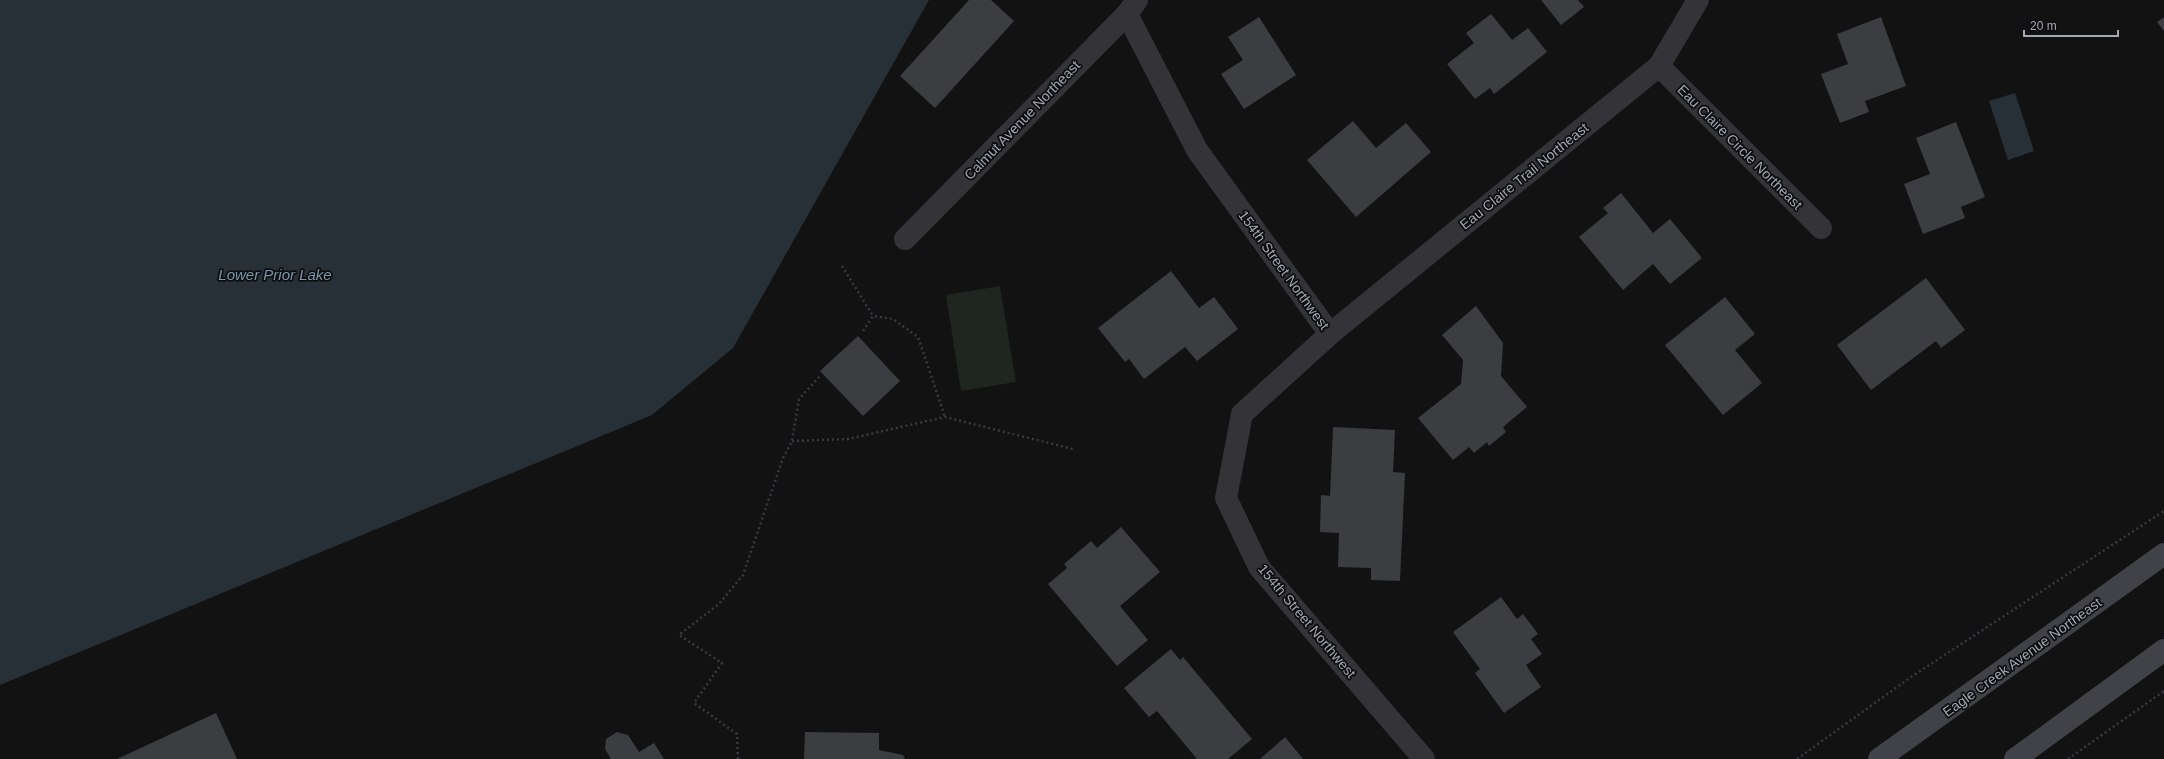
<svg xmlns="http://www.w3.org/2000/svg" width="2164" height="759" viewBox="0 0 2164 759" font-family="Helvetica,sans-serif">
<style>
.green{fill:#1e261f}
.water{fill:#283037}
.building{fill:#3c3d40}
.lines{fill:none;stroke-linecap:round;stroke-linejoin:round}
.path{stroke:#393a3f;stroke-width:2.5;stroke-dasharray:2 3;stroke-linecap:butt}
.street{stroke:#333338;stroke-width:22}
.secondary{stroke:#414248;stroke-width:22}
.labels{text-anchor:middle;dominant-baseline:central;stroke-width:3.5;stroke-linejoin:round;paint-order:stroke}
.street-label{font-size:14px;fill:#a3a8b4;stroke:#0d0d0e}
.water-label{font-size:15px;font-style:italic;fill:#7996af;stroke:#0d0d0e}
</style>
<rect width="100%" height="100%" fill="#121213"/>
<polygon class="green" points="1000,286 1016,382 961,391 946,295"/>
<g class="water">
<polygon points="0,0 929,0 733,348 652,415 0,685"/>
<polygon points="2015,93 2034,151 2008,160 1989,101"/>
</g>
<g class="building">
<polygon points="969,0 991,0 1014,21 935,108 900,76"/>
<polygon points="1541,0 1578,0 1584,7 1561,25"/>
<polygon points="1491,14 1512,40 1528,28 1547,52 1494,94 1490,88 1475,99 1447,64 1474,43 1466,33"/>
<polygon points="1259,17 1296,75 1244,109 1221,74 1243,60 1228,37"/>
<polygon points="1881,17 1906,86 1865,101 1869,112 1840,123 1821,74 1848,64 1837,34"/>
<polygon points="2164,17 2164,31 2157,22"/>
<polygon points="1353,121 1376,148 1406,123 1431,152 1356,217 1307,160"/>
<polygon points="1956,122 1985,197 1961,207 1965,218 1923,234 1904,184 1930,174 1916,138"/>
<polygon points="1621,193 1653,233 1670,219 1702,258 1670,284 1653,264 1623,290 1579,237 1608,213 1603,208"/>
<polygon points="1171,271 1199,308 1214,297 1238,329 1197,361 1185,347 1144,379 1129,359 1125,362 1098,328"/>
<polygon points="1926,278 1965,330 1941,348 1936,341 1871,390 1837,345"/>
<polygon points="1725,297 1755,334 1735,350 1762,383 1723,415 1665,345"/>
<polygon points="1476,306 1503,343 1501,376 1527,407 1503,427 1506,432 1489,446 1487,442 1474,453 1469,447 1453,460 1418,418 1461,384 1463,360 1442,335"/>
<polygon points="858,336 900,381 863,416 820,371"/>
<polygon points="1333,427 1395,430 1393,472 1405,473 1400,581 1371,580 1371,568 1338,567 1339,533 1320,532 1321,495 1330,496"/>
<polygon points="1121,527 1160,572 1120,606 1148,640 1117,666 1048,584 1067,568 1064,564 1091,541 1097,548"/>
<polygon points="1501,597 1517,619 1523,614 1538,634 1531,639 1542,654 1526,665 1541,687 1504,713 1475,673 1480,669 1453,632"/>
<polygon points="1171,649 1180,660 1183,657 1252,739 1228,759 1197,759 1157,711 1149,717 1124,688"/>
<polygon points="216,713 237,759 117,759"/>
<polygon points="617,732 628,735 639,752 654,743 664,759 611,759 605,749 606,739"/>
<polygon points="805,732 879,733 879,750 903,755 905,759 804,759"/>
<polygon points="1285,737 1303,759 1260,759"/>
</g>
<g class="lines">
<g class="path">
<polyline points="842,266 873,316"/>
<polyline points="863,331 873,316 893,319 918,337 945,417"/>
<polyline points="792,441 848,439 945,417 1073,449"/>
<polyline points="738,759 737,734 694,703 722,663 679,635 719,604 743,575 783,458 792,441 799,399 820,376"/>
<polyline points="1797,759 1911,677 2164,511"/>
<polyline points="2068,759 2164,691"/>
</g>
<g class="street">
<polyline points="1127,14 1197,150 1330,334"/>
<polyline points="1659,66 1821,228"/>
<polyline points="905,239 1127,14 1137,0"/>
<polyline points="1424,759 1259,567 1226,498 1242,414 1330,334 1659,66 1698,0"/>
</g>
<g class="secondary">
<polyline points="1879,759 2164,554"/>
<polyline points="2015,759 2164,650"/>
</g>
</g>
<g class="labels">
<g class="street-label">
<text transform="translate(1022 120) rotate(-46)">Calmut Avenue Northeast</text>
<text transform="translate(1740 147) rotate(45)">Eau Claire Circle Northeast</text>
<text transform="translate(1524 176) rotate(-39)">Eau Claire Trail Northeast</text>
<text transform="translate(1284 270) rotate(54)">154th Street Northwest</text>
<text transform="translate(1307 621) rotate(50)">154th Street Northwest</text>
<text transform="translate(2022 657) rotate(-36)">Eagle Creek Avenue Northeast</text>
</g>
<g class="water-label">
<text x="275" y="274">Lower Prior Lake</text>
</g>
</g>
<path d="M2024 30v6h94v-6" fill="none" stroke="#a3a8b4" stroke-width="2"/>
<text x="2030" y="30" font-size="12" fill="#a3a8b4" stroke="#0d0d0e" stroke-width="3" paint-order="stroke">20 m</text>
</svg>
